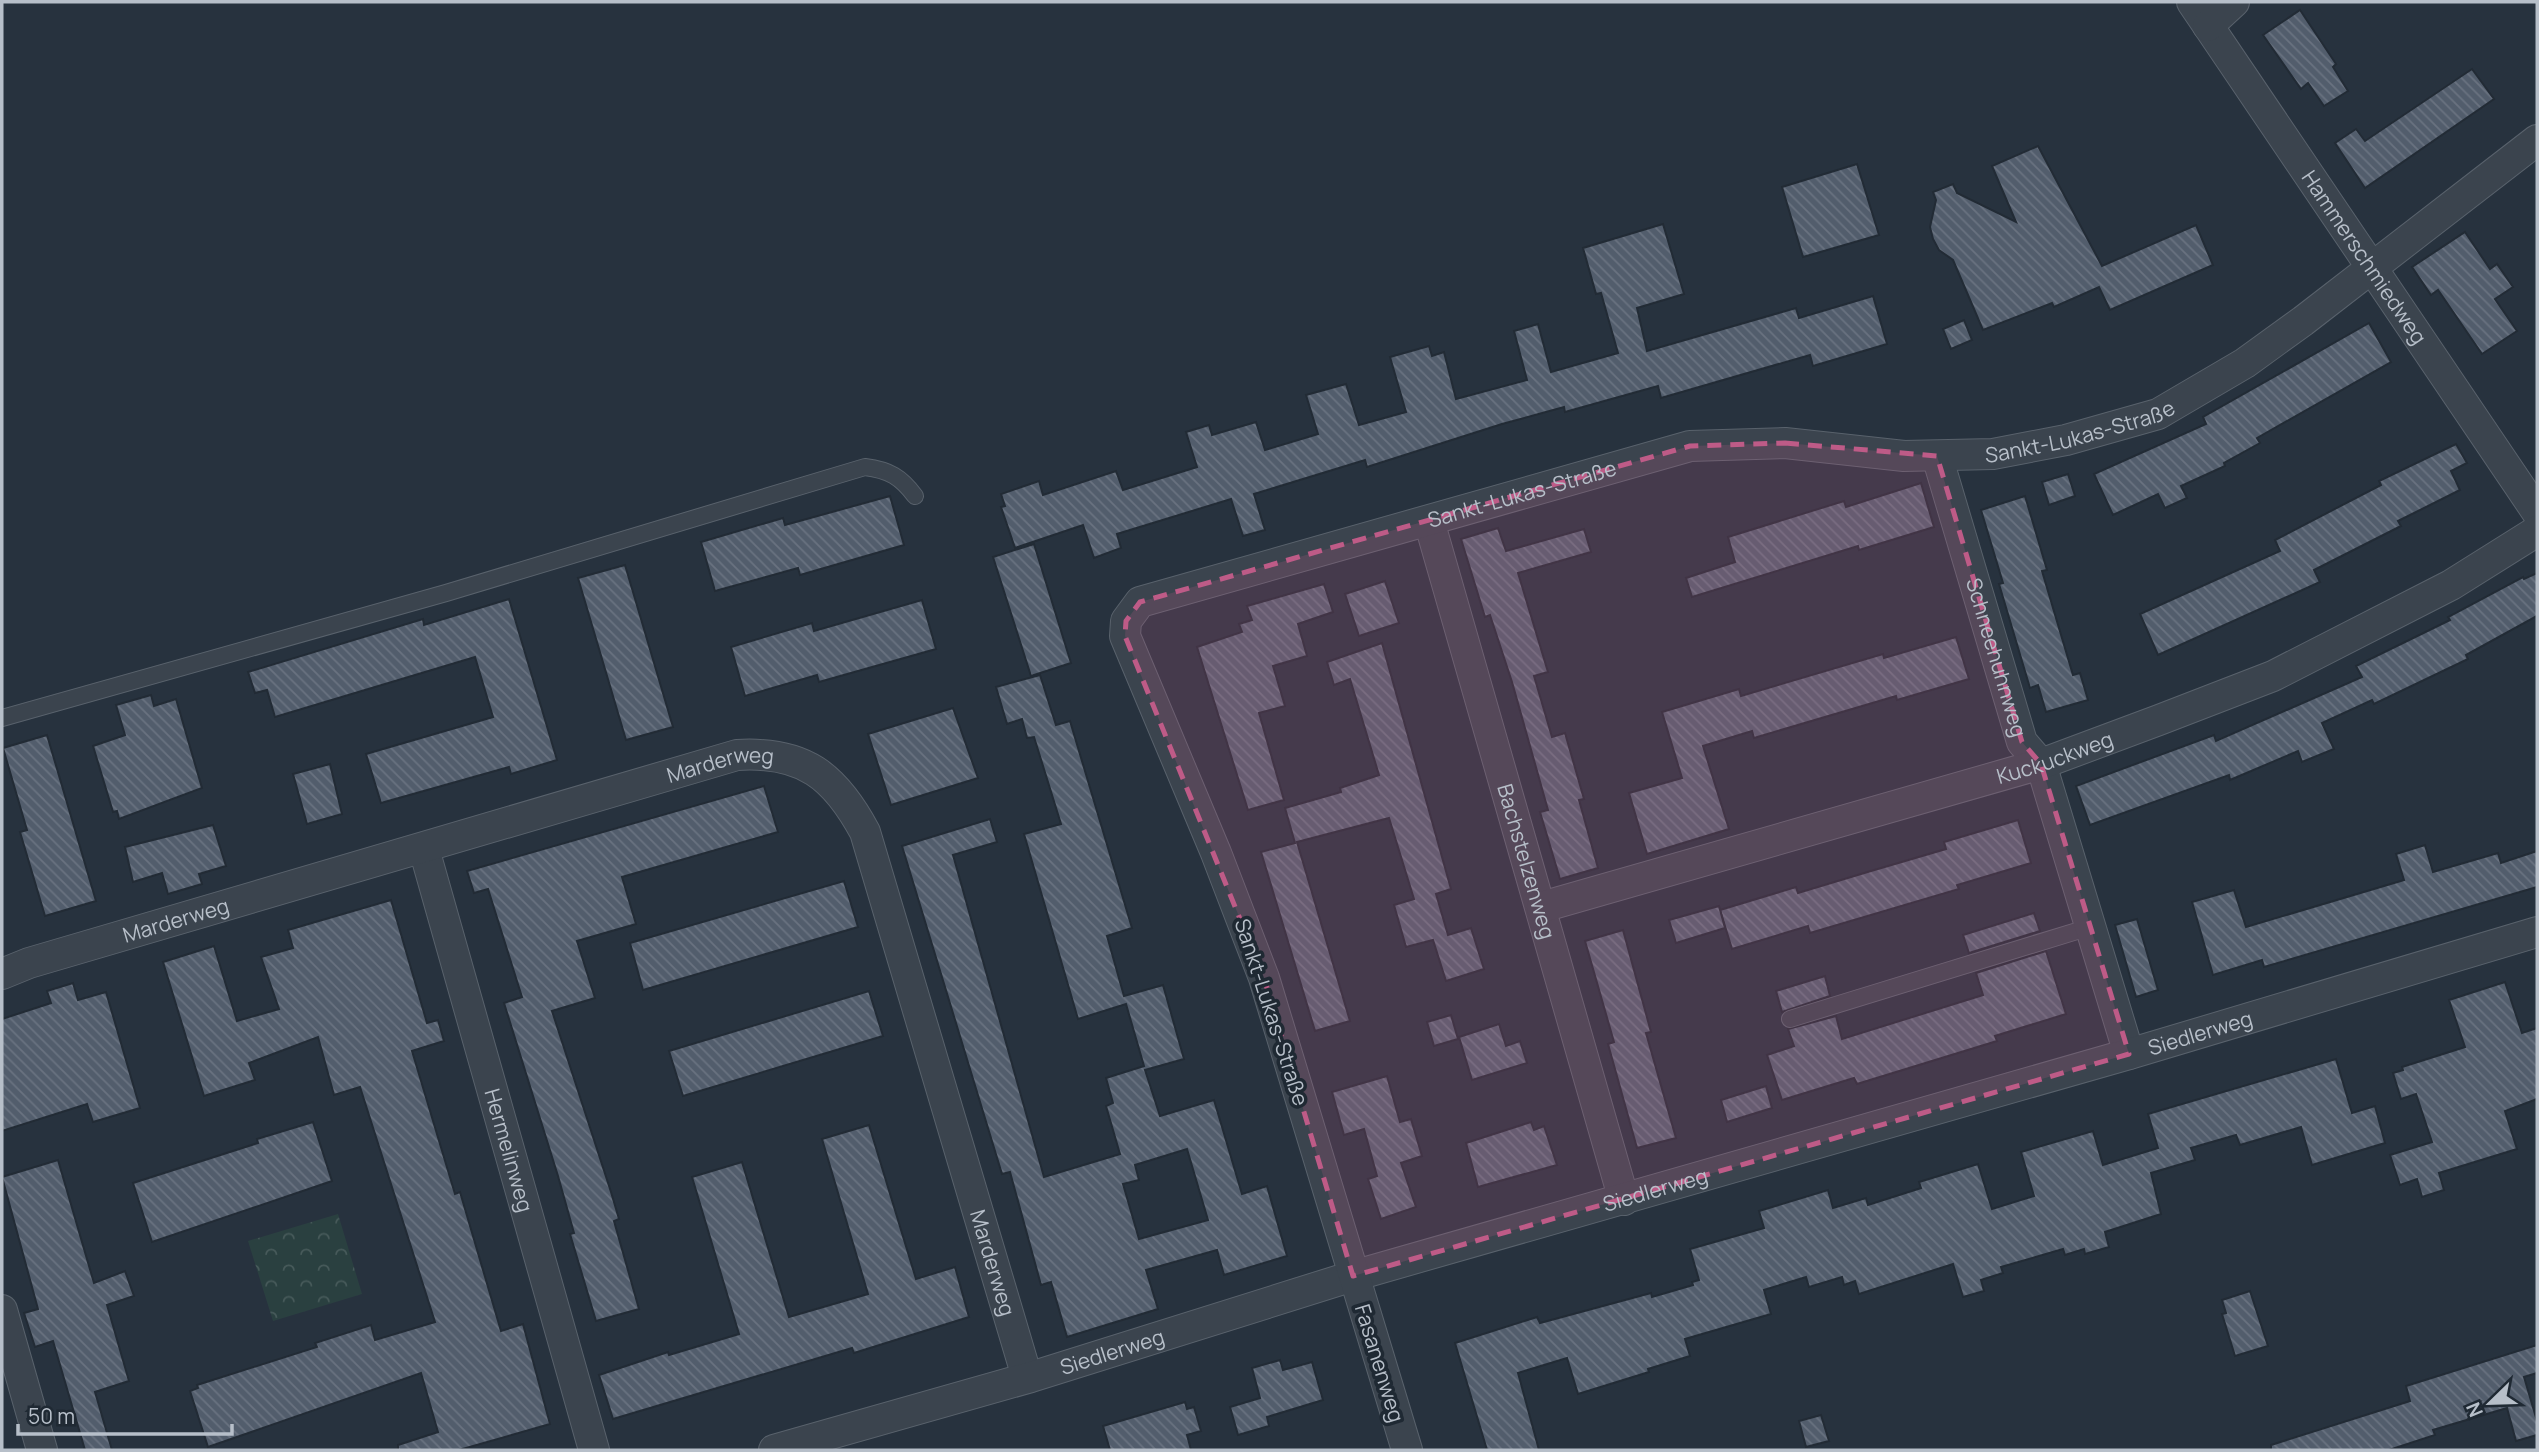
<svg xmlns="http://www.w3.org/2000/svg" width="2539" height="1452" viewBox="0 0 2539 1452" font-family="Manrope,sans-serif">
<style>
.park{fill:url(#park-crowns)}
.building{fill:url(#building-back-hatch);stroke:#222b35;stroke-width:2;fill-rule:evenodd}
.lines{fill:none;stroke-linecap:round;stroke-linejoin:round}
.service-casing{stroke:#59626c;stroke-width:18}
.minor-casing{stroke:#59626c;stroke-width:32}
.service{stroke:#3b444e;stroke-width:16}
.minor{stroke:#3b444e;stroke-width:30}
.marked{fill:#be5b87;fill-opacity:0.2;stroke:#be5b87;stroke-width:5;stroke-dasharray:14 9;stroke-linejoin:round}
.labels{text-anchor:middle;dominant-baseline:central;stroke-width:7;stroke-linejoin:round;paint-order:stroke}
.street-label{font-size:21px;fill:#b7bfc9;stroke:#1f2933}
</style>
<defs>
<pattern id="park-crowns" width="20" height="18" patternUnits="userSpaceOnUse" patternTransform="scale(1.75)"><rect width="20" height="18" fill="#2a4040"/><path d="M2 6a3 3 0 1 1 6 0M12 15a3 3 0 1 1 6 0" fill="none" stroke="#475a5a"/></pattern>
<pattern id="building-back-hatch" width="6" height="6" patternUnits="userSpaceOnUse" patternTransform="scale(1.75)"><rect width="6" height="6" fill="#525d6c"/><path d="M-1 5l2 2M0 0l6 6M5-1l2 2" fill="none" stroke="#697280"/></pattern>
</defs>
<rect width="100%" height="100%" fill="#27323e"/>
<polygon class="park" points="338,1214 362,1294 273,1321 248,1241"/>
<g class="building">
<polygon points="2300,10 2336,64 2333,67 2348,91 2324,106 2308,83 2301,89 2263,35"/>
<polygon points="2472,69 2494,99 2365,188 2335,143 2356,129 2365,141"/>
<polygon points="2038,146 2102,266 2196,225 2213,265 2110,310 2099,287 2054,307 2052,303 1983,330 1953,260 1939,250 1933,239 1930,227 1936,200 1933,192 1953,184 1957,193 2016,222 1992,166"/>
<polygon points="1857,164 1879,235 1803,257 1782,187"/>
<polygon points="1663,224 1684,294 1637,308 1647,351 1796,308 1799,318 1873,296 1887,344 1813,366 1810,355 1661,398 1658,386 1565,412 1564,407 1502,424 1367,467 1365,460 1254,494 1265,530 1243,536 1231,499 1117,534 1121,548 1094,558 1083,525 1015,548 1001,507 1005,506 1001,494 1039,481 1043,495 1116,471 1123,490 1197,467 1186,432 1209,425 1212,435 1256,422 1265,450 1318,434 1306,395 1346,384 1359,425 1406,412 1390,357 1429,346 1432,356 1444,352 1456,399 1527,380 1514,331 1538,324 1551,372 1618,353 1601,293 1596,294 1583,248"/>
<polygon points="2465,232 2490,269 2497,264 2513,287 2495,299 2517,331 2482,354 2438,290 2431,295 2412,267"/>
<polygon points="1964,320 1972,340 1951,349 1943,329"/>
<polygon points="2369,323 2391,362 2257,438 2260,443 2224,463 2225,466 2181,486 2187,498 2165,508 2158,494 2113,515 2094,474 2206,424 2203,417"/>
<polygon points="2456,444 2467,463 2451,471 2460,490 2398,521 2401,526 2314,570 2320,582 2158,655 2140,614 2280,551 2275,540 2381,485 2379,481"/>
<polygon points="2068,474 2075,496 2049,505 2042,482"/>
<polygon points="1921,483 1934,527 1859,550 1858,546 1692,597 1686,578 1735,562 1728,537 1844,501 1846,507"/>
<polygon points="890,496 904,545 800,575 798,568 715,591 701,542 783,518 785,525"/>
<polygon points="2025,496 2047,570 2042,571 2073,675 2080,673 2088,700 2046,712 2038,685 2030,688 1999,584 2003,583 1981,510"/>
<polygon points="1498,528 1506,551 1584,529 1591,552 1518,573 1548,672 1534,676 1552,737 1565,733 1584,799 1579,800 1598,868 1560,879 1540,812 1548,810 1512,682 1490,615 1485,617 1461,539"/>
<polygon points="1034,544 1071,663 1031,676 993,557"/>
<polygon points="625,565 673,727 626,740 578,578"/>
<polygon points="2537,573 2537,616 2466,655 2468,659 2374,704 2372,700 2322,723 2334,749 2302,762 2298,751 2230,780 2229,775 2090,825 2076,786 2214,735 2216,741 2362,677 2356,666 2450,620 2448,617 2523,577 2524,579"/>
<polygon points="1385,581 1399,623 1359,636 1345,594"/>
<polygon points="1324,584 1333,612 1298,624 1307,656 1273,666 1285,706 1259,713 1284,800 1248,810 1197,647 1242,632 1239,624 1252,620 1247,606"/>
<polygon points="509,599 557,760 511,774 509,767 381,803 366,754 493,717 475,657 275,717 267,690 255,693 248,672 423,619 424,625"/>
<polygon points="922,600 936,649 819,682 817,675 745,696 731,647 812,623 814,631"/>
<polygon points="1956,637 1969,679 1897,700 1896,696 1754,738 1752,731 1703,746 1729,829 1647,854 1629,793 1682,778 1662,712 1739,689 1741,696 1883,654 1884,658"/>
<polygon points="1382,643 1451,889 1436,894 1448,935 1471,928 1484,969 1446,981 1433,940 1406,947 1394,905 1414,899 1389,818 1297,842 1350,1021 1315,1031 1261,852 1295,843 1285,808 1341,792 1340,788 1379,775 1350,679 1334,685 1327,662"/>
<path d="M1040,675L1056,725L1070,721L1132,928L1107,936L1124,996L1163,985L1184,1059L1145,1070L1160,1116L1214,1100L1242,1194L1267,1186L1287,1256L1224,1275L1217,1250L1146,1270L1158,1309L1067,1337L1051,1282L1041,1285L1010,1172L1002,1174L902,846L990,819L997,842L953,855L1044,1177L1120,1154L1106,1106L1113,1103L1106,1078L1144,1066L1126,1004L1078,1019L1024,834L1061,824L1034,737L1027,738L1022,719L1007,724L996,687ZM1187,1149L1208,1220L1139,1239L1123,1184L1139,1180L1135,1165Z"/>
<polygon points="151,695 154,706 176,699 202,788 119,819 117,811 113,812 93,746 125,735 116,705"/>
<polygon points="953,708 978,778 891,805 868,734"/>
<polygon points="47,735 96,901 45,916 20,832 27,830 3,748"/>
<polygon points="330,764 342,814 307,824 293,774"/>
<polygon points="764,786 778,832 622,877 636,924 577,941 595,998 552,1011 611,1192 619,1219 614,1221 639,1309 596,1321 570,1234 574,1233 558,1176 504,1003 522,997 488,889 474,893 467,871"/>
<polygon points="2018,820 2031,863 1957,885 1959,889 1810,933 1808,926 1732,949 1720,910 1796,887 1798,893 1871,871 1946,849 1944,842"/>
<polygon points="213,825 226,866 199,874 202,884 168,894 162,873 133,882 125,847"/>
<polygon points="2425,845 2433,872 2498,853 2501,863 2537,851 2537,887 2264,967 2262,960 2213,975 2192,902 2234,890 2246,927 2404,880 2396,854"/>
<polygon points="844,881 858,927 643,990 630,943"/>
<polygon points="391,900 427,1023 438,1020 444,1041 412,1051 455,1194 460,1192 501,1331 523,1324 550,1424 459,1450 398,1450 398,1445 438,1432 421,1373 208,1447 190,1391 198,1388 197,1385 317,1347 315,1343 371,1325 375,1340 435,1322 360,1087 334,1095 318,1037 249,1063 255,1080 204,1096 163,962 214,946 237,1021 279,1009 261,957 293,948 288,930"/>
<polygon points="1719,906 1725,928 1676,943 1669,920"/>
<polygon points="2034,913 2040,931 1969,953 1963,935"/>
<polygon points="2137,919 2158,990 2136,997 2115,925"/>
<polygon points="1623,930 1651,1032 1646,1033 1676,1138 1637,1148 1608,1044 1614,1042 1585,941"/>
<polygon points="2046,951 2066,1014 1995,1036 1997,1041 1857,1084 1854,1078 1782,1100 1767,1055 1794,1046 1788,1029 1836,1016 1842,1039 1983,995 1976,973"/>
<polygon points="1825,976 1830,996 1782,1012 1776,991"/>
<polygon points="2505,982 2522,1033 2537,1028 2537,1099 2505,1111 2517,1149 2439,1173 2444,1190 2422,1197 2417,1179 2400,1185 2390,1155 2432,1142 2416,1094 2401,1099 2393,1073 2403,1070 2402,1067 2465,1047 2449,1000"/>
<polygon points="73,983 78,1000 106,992 140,1108 93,1122 87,1104 2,1131 2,1019 51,1003 47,991"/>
<polygon points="869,991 883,1036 683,1096 669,1051"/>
<polygon points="1451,1015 1458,1039 1434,1046 1427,1022"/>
<polygon points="1499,1024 1506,1046 1520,1041 1527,1063 1472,1080 1459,1037"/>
<polygon points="2336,1059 2352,1113 2375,1106 2385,1143 2312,1165 2301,1127 2240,1145 2236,1135 2191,1148 2195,1160 2151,1173 2161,1214 2105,1232 2109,1247 2085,1254 2084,1249 2065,1255 2063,1249 2001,1267 2003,1273 1981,1280 1984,1291 1963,1297 1953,1264 1859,1294 1855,1281 1844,1285 1842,1277 1809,1287 1806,1277 1764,1290 1771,1314 1685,1339 1690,1356 1648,1369 1649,1372 1578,1394 1567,1358 1518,1373 1539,1450 1487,1450 1455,1343 1537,1317 1540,1323 1651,1293 1652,1297 1693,1285 1692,1282 1699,1280 1690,1249 1764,1228 1759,1211 1828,1190 1833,1208 1866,1198 1868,1205 1921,1188 1919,1182 1978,1164 1992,1209 2034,1196 2021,1152 2093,1131 2103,1165 2158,1148 2148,1114"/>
<polygon points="1387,1076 1400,1122 1411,1119 1422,1156 1401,1163 1416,1207 1381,1219 1368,1179 1377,1176 1364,1129 1344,1135 1332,1092"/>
<polygon points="1766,1086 1772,1108 1727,1122 1721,1100"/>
<polygon points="313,1122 332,1181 152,1242 133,1183 258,1143 257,1139"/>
<polygon points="1531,1122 1534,1130 1544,1126 1557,1165 1478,1187 1466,1143"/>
<polygon points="869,1125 916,1279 955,1267 969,1317 854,1353 852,1348 613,1419 599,1375 668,1352 669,1355 739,1334 692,1177 742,1162 789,1317 868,1294 822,1139"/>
<polygon points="58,1160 94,1283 125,1271 134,1296 107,1305 129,1381 95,1392 112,1450 85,1450 53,1341 35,1347 24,1313 38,1309 2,1177"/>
<polygon points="2250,1291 2268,1346 2235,1356 2222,1314 2226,1313 2222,1300"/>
<polygon points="2537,1345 2537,1373 2524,1377 2537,1421 2537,1435 2516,1441 2507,1408 2433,1430 2435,1435 2389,1450 2271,1450 2271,1445 2410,1401 2406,1386"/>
<polygon points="1280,1360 1283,1370 1312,1362 1323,1400 1267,1417 1269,1426 1238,1435 1230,1407 1260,1398 1252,1368"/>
<polygon points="1185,1402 1187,1409 1194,1407 1201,1431 1187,1435 1191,1450 1110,1450 1103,1426"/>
<polygon points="1821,1415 1829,1441 1806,1447 1799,1421"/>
</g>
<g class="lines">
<g class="service-casing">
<g id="service">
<path d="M2,718L446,593L865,467C889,470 901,477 915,496"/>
<polyline points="1790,1019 2090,927"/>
</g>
</g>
<g class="minor-casing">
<g id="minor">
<path id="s1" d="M2192,2L2537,512"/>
<polyline points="2208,26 2234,2"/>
<path id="s2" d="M1937,456L2022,742L2041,764L2129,1054"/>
<path id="s3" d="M1429,521L1624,1200"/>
<path id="s4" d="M424,849L594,1450"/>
<path id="s5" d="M1542,907L2041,764L2159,720L2273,676L2451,585L2537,531"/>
<path id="s6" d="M2,974L29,963L737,755C804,751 835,776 865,832L1027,1377"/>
<polyline points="2,1310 42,1450"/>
<path id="s7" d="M774,1450L1031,1377L1353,1276L2129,1054L2537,932"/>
<path id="s8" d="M1407,1450L1264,978L1216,853L1125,636L1126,621L1140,602L1690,446L1785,443L1904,456L1993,454L2066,440L2158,414L2245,363L2303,321L2537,140"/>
</g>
</g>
<use href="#service" class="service"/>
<use href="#minor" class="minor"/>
</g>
<path class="marked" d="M1785,443L1937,456L2022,742L2041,764L2129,1054L1353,1276L1264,978L1125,636L1126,621L1140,602L1690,446Z"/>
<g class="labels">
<g class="street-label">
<text stroke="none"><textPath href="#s1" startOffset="308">Hammerschmiedweg</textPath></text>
<text stroke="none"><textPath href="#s8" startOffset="1866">Sankt-Lukas-Straße</textPath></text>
<text stroke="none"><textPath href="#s8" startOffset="1298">Sankt-Lukas-Straße</textPath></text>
<text stroke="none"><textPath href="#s2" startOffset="210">Schneehuhnweg</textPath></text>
<text stroke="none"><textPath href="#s5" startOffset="534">Kuckuckweg</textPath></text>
<text stroke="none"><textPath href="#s6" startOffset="749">Marderweg</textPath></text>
<text stroke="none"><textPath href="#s3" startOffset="354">Bachstelzenweg</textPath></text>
<text stroke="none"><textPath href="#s6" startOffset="182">Marderweg</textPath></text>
<text transform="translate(1272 1012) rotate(72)">Sankt-Lukas-Straße</text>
<text stroke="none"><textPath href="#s7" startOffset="1486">Siedlerweg</textPath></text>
<text stroke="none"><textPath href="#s4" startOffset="313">Hermelinweg</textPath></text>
<text stroke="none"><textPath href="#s7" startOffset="919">Siedlerweg</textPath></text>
<text stroke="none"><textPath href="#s6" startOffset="1377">Marderweg</textPath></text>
<text stroke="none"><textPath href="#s7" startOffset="352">Siedlerweg</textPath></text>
<text transform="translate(1380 1363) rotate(73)">Fasanenweg</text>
</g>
</g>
<rect width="2539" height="1452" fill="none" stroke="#b7bfc9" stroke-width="7"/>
<g transform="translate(2490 1403) rotate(247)" stroke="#1f2933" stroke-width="5" paint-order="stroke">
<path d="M0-5L12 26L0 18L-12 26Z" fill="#b7bfc9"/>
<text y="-10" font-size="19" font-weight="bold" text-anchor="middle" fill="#b7bfc9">N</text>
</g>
<path d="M18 1424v10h214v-10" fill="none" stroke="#b7bfc9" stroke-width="3.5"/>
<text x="28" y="1424" font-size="21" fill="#b7bfc9" stroke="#1f2933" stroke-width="5" paint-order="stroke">50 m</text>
</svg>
